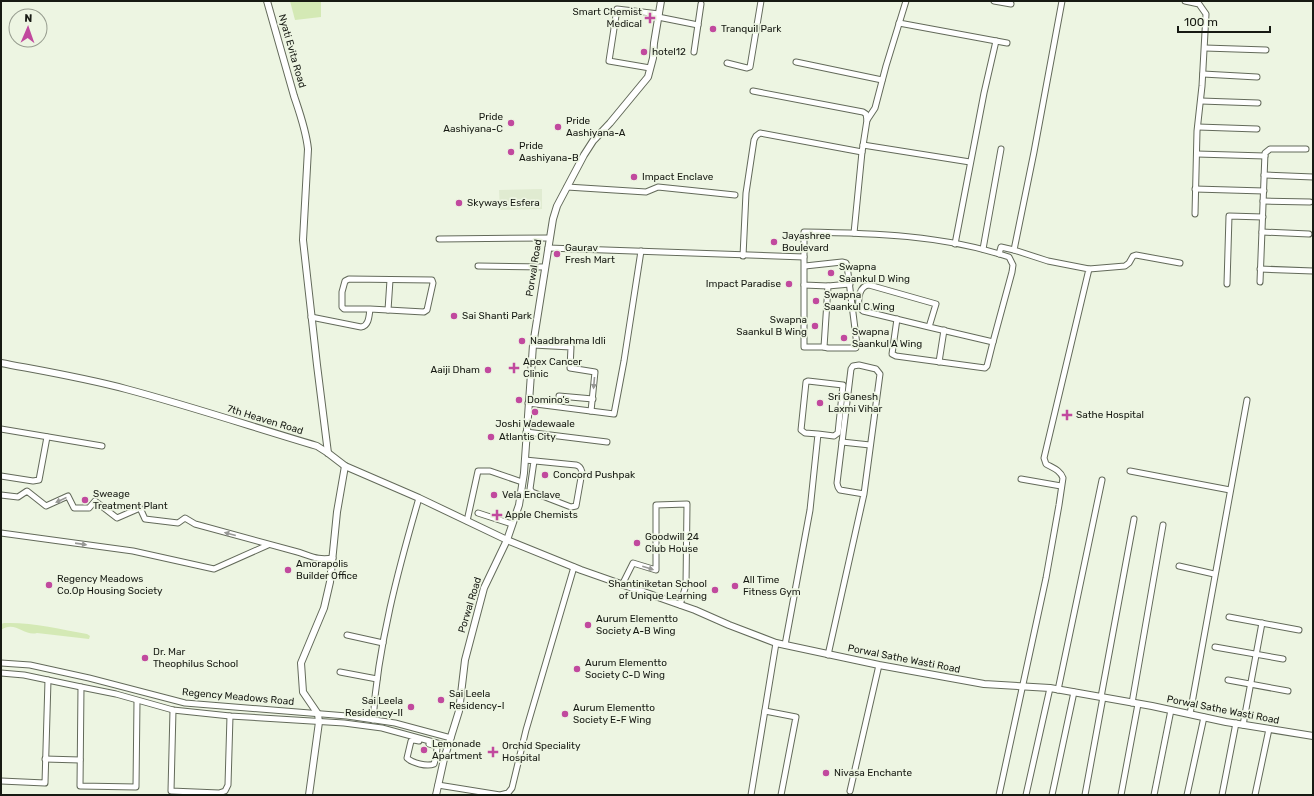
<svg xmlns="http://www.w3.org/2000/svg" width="1314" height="796" viewBox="0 0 1314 796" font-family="Rubik,sans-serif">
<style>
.built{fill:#e0ebd1}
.green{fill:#d4e9b5}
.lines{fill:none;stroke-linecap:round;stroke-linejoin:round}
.minor-casing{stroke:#636a5a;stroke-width:7}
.tertiary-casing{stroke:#636a5a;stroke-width:8}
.minor{stroke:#fff;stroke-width:5}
.tertiary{stroke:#fff;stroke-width:6}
.oneway{fill:#979895}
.poi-dot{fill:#c1499e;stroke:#edf5e2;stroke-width:1.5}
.labels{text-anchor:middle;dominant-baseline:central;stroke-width:3.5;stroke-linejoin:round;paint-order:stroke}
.poi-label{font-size:10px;fill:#171a13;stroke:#edf5e2;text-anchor:start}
.street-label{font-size:10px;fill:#171a13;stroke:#edf5e2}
</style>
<rect width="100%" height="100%" fill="#edf5e2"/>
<polygon class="built" points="542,189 542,209 500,210 499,190"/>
<g class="green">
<polygon points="290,1 321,1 321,17 295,20"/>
<path d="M4,623C31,622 60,629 87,634L90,636L89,639L37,633C25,637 15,620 1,630V624Z"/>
</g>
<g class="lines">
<g class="minor-casing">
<g id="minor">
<polyline points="994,1 1011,4"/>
<polyline points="1185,1 1199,4 1206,14 1202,86 1197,131 1195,214"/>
<polyline points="658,17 698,25"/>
<polyline points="899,23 1007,43"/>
<polyline points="1205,48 1266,50"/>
<polyline points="694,52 701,4"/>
<polyline points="796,62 882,80"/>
<polyline points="727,63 747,68 750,67 761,1"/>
<polyline points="650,68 609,61 617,9 659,14"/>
<polyline points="1203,74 1257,77"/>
<polyline points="753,91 863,112 866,114 867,120"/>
<polyline points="1201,101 1258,103"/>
<polyline points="1198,127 1257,129"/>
<polyline points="863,145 970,162"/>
<polyline points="1197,154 1265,156"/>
<polyline points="1264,175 1313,177"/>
<polyline points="567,187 646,192 658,187 735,195"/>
<polyline points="1195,189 1264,191"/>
<polyline points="1263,201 1310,202"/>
<polyline points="1262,232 1309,234"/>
<polyline points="854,233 862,152 867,120 875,108 886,66 906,1"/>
<polyline points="439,239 549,238"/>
<polyline points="955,244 984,93 996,41"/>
<path d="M548,248L804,257V232C873,233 943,235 1009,257L1013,265L1012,272L993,342L929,327L936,304L869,285C859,286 858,299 859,307L863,311L929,327"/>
<polyline points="983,249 1001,149"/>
<polyline points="999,254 1001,247 1014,250"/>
<polyline points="743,256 746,193 754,140 756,136 760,133 862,152"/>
<polyline points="804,257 804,285 828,286 850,284"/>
<polyline points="478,266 545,267"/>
<polyline points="805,266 842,262 846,263 847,265 857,345 856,348 828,348 824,347 828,286"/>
<polyline points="1089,269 1125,266 1129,263 1133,256 1136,255 1180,263"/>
<polyline points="1260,269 1313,271"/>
<polyline points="1260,282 1265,153 1270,149 1306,149"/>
<polyline points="1227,284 1229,216 1263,217"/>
<polyline points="804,285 804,347 824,347"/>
<polyline points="388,310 390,280"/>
<path d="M311,317L361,327C369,326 369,316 370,309L424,312L427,310L433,283L432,280L349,279L345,281L342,292V307L344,309H370"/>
<polyline points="897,319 892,354 896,356 985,368 987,366 993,342"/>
<polyline points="533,345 571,347 570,368 595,372 591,411"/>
<polyline points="939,362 944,330"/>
<polyline points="559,396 593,399"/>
<polyline points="528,403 614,414 624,361 641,251"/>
<polyline points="1,429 102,446"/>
<polyline points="526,432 607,442"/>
<polyline points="842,442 870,445"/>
<path d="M525,460L576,465C580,466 581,468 582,472L576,506L571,507L532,492L530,489L534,461"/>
<polyline points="1130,471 1230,490"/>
<polyline points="1,476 33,481 39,480 47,437"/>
<polyline points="1021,479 1061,486"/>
<path d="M1,495L18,497L27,491L46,506L68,496L74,508H89L95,501L117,518L140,508L145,519L178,523L185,518L195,524C228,533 261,542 294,551C310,555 316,561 333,558"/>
<polyline points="478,513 512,524"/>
<polyline points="467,521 478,471 490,471 522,482"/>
<polyline points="1,533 133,551 214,569 268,545"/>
<polyline points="1179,566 1214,574"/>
<polyline points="622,585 633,563 656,570 656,505 687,504 686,585 680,605"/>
<polyline points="1229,617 1299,630"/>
<polyline points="347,635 383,643"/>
<polyline points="785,645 810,510 818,434 805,433 801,430 806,382 808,381 843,385 838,433 834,436 818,434"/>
<polyline points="1215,647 1283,659"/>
<polyline points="828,655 864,494 840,490 838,487 837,483 851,369 853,366 859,365 876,369 880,374 864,494"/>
<polyline points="1,663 30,665 89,678 185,703 347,716 395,723 451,738"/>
<polyline points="340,672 377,679"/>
<polyline points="1,673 24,675 81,687 116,694 173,710 230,716 344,723 382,728 448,746"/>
<polyline points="1228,680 1288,691"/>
<polyline points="81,687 80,786 136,787 137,701"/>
<polyline points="1058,690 1102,480"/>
<polyline points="1101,697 1134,519"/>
<polyline points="1132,703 1163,525"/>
<polyline points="173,710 171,791 219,793 225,791 228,785 230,716"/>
<polyline points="765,711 796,717 781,795"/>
<polyline points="1190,714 1247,400"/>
<path d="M373,720C378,645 398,570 419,498"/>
<polyline points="1243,725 1262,623"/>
<path d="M419,741L414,740L411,741L407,758C412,763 427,767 434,764L436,757L444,759"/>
<polyline points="429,744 436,746 437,748 436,757"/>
<polyline points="45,759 80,760"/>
<polyline points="1,781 45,783 48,680"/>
<polyline points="438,785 500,795 508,793 512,788 526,730 574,567"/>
<polyline points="850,791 879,665"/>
<polyline points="751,795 776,643"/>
<path d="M999,795L1046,578L1059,505L1063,478C1060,470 1053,468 1046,464L1044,458L1089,269L1048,261L1014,250L1034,152L1062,1"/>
<polyline points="1026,795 1050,688"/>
<polyline points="1052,795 1074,692"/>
<polyline points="1085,795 1103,697"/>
<polyline points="1121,795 1138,704"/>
<polyline points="1154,795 1171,710"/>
<polyline points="1187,795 1204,717"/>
<polyline points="1222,795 1236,723"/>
<polyline points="1255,795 1269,729"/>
</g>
</g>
<g class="tertiary-casing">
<g id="tertiary">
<path d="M267,1C276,33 285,64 294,96C300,114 306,130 308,149L303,240L317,365L328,453"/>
<path d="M1,363C43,371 85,378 126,389C190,406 253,427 317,446L328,453L345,466L419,498L507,540L581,570L695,610L729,625L776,643L879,665L984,684L1050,688L1152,706L1226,722L1313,736"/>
<polyline points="309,795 319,722 318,714 303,692 301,663 324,608 330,582 337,512 345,466"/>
<polyline points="436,795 444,759 459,711 465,660 484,588 507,540 519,505 524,473 533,345 553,219 557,206 584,155 593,141 610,123 648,77 653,58 654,43 661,1"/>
</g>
</g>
<use href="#minor" class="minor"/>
<use href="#tertiary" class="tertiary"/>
</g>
<defs><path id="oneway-solid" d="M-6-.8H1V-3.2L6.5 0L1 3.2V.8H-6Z"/></defs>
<g class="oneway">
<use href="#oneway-solid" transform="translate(594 383) rotate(95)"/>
<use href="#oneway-solid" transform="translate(61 500) rotate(156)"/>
<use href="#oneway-solid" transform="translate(230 534) rotate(-165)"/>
<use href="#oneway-solid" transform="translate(81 544) rotate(8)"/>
<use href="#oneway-solid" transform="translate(648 568) rotate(17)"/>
</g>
<g class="poi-dot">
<path d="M648 12h4v4h4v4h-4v4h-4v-4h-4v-4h4z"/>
<circle cx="713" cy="29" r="4"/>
<circle cx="644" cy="52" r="4"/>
<circle cx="511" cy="123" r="4"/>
<circle cx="558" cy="127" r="4"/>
<circle cx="511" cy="152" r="4"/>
<circle cx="634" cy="177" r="4"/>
<circle cx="459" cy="203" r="4"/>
<circle cx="774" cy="242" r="4"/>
<circle cx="557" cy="254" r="4"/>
<circle cx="831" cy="273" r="4"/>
<circle cx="789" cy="284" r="4"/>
<circle cx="816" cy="301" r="4"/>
<circle cx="454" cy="316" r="4"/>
<circle cx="815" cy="326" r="4"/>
<circle cx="844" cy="338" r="4"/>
<circle cx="522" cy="341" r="4"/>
<path d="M512 362h4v4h4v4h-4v4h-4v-4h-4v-4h4z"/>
<circle cx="488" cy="370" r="4"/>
<circle cx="519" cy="400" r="4"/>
<circle cx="820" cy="403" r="4"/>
<circle cx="535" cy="412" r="4"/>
<path d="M1065 409h4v4h4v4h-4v4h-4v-4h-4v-4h4z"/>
<circle cx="491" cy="437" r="4"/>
<circle cx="545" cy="475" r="4"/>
<circle cx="494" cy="495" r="4"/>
<circle cx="85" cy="500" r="4"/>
<path d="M495 509h4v4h4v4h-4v4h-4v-4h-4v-4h4z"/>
<circle cx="637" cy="543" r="4"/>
<circle cx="288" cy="570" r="4"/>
<circle cx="49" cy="585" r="4"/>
<circle cx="735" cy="586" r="4"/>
<circle cx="715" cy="590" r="4"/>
<circle cx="588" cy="625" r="4"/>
<circle cx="145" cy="658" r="4"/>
<circle cx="577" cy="669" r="4"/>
<circle cx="441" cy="700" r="4"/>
<circle cx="411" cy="707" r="4"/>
<circle cx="565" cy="714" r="4"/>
<circle cx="424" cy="750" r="4"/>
<path d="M491 746h4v4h4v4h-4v4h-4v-4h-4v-4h4z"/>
<circle cx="826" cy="773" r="4"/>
</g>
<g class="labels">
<g class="poi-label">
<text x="642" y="12" text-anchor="end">Smart Chemist<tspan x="642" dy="12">Medical</tspan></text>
<text x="721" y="29">Tranquil Park</text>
<text x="652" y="52">hotel12</text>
<text x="503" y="117" text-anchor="end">Pride<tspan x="503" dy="12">Aashiyana-C</tspan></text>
<text x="566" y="121">Pride<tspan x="566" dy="12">Aashiyana-A</tspan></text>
<text x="519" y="146">Pride<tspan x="519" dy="12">Aashiyana-B</tspan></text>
<text x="642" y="177">Impact Enclave</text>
<text x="467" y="203">Skyways Esfera</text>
<text x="782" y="236">Jayashree<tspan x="782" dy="12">Boulevard</tspan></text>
<text x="565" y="248">Gaurav<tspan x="565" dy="12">Fresh Mart</tspan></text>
<text x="839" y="267">Swapna<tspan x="839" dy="12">Saankul D Wing</tspan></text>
<text x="781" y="284" text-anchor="end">Impact Paradise</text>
<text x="824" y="295">Swapna<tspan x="824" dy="12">Saankul C Wing</tspan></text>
<text x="462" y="316">Sai Shanti Park</text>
<text x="807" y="320" text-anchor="end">Swapna<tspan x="807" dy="12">Saankul B Wing</tspan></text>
<text x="852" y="332">Swapna<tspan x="852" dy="12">Saankul A Wing</tspan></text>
<text x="530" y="341">Naadbrahma Idli</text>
<text x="523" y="362">Apex Cancer<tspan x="523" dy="12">Clinic</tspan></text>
<text x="480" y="370" text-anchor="end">Aaiji Dham</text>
<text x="828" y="397">Sri Ganesh<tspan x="828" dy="12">Laxmi Vihar</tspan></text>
<text x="527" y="400">Domino's</text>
<text x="1076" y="415">Sathe Hospital</text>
<text x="535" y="424" text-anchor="middle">Joshi Wadewaale</text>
<text x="499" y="437">Atlantis City</text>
<text x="553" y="475">Concord Pushpak</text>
<text x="93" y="494">Sweage<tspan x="93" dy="12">Treatment Plant</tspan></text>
<text x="502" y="495">Vela Enclave</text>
<text x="505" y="515">Apple Chemists</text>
<text x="645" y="537">Goodwill 24<tspan x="645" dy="12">Club House</tspan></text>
<text x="296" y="564">Amorapolis<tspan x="296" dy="12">Builder Office</tspan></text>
<text x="57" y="579">Regency Meadows<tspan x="57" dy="12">Co.Op Housing Society</tspan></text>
<text x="743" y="580">All Time<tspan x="743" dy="12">Fitness Gym</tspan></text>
<text x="707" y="584" text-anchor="end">Shantiniketan School<tspan x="707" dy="12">of Unique Learning</tspan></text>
<text x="596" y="619">Aurum Elementto<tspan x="596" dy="12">Society A-B Wing</tspan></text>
<text x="153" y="652">Dr. Mar<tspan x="153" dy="12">Theophilus School</tspan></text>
<text x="585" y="663">Aurum Elementto<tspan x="585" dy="12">Society C-D Wing</tspan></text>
<text x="449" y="694">Sai Leela<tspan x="449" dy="12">Residency-I</tspan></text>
<text x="403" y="701" text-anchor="end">Sai Leela<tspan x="403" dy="12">Residency-II</tspan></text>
<text x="573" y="708">Aurum Elementto<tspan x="573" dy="12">Society E-F Wing</tspan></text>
<text x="432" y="744">Lemonade<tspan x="432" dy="12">Apartment</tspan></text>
<text x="502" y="746">Orchid Speciality<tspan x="502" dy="12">Hospital</tspan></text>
<text x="834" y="773">Nivasa Enchante</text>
</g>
<g class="street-label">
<text transform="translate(292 51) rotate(74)">Nyati Evita Road</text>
<text transform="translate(534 268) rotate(-81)">Porwal Road</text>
<text transform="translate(265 420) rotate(17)">7th Heaven Road</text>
<text transform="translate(470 605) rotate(-73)">Porwal Road</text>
<text transform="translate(904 659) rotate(11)">Porwal Sathe Wasti Road</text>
<text transform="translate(238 697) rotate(5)">Regency Meadows Road</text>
<text transform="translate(1223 710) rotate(11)">Porwal Sathe Wasti Road</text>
</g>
</g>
<rect width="1314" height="796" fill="none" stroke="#171a13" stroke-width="4"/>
<g transform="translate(28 28) rotate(2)"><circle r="19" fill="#edf5e2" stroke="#979d8f"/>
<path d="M0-3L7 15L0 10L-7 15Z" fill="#c1499e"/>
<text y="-6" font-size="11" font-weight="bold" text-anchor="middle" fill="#171a13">N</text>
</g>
<path d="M1178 26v6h92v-6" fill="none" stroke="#171a13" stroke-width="2"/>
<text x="1184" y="26" font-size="12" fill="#171a13" stroke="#edf5e2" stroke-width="3" paint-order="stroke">100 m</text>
</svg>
